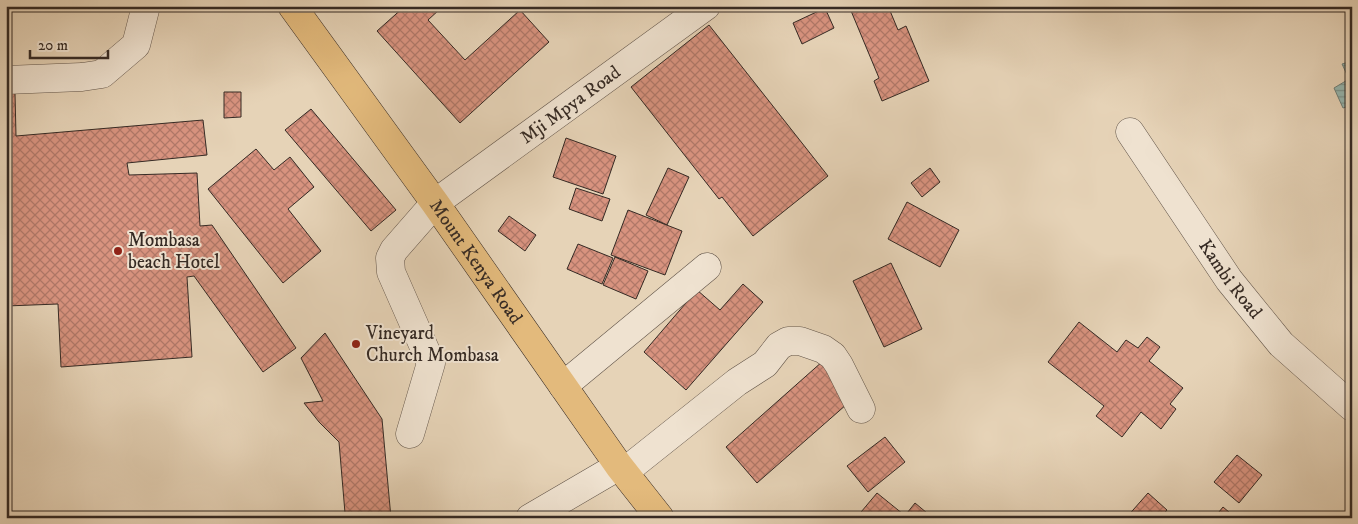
<svg xmlns="http://www.w3.org/2000/svg" width="1358" height="524" viewBox="0 0 1358 524" font-family="'IM FELL DW Pica',serif">
<style>
.water{fill:url(#water-rules);stroke:#6f7f78}
.building{fill:url(#building-cross-hatch);stroke:#352a24}
.lines{fill:none;stroke-linecap:round;stroke-linejoin:round}
.minor-casing{stroke:#615449;stroke-width:29}
.major-casing{stroke:#352a24;stroke-width:29}
.minor{stroke:#efe2d0;stroke-width:28}
.major{stroke:#e3ba7c;stroke-width:28}
.poi-dot{fill:#8f2418;stroke:#efe2d0;stroke-width:2}
.labels{text-anchor:middle;dominant-baseline:central;stroke-width:4;stroke-linejoin:round;paint-order:stroke}
.street-label{font-size:19px;fill:#352a24;stroke:#efe2d0}
.poi-label{font-size:19px;fill:#352a24;stroke:#efe2d0;text-anchor:start}
</style>
<defs>
<pattern id="water-rules" width="6" height="5" patternUnits="userSpaceOnUse" patternTransform="scale(1.25)"><rect width="6" height="5" fill="#96b7b0"/><path d="M0 2.5h6" fill="none" stroke="#7b958f"/></pattern>
<pattern id="building-cross-hatch" width="8" height="8" patternUnits="userSpaceOnUse" patternTransform="scale(1.25)"><rect width="8" height="8" fill="#d8937f"/><path d="M0 0l8 8M0 8l8-8" fill="none" stroke="#b07868"/></pattern>
</defs>
<rect width="100%" height="100%" fill="#e6d3b7"/>
<filter id="stains"><feTurbulence type="fractalNoise" baseFrequency=".004" numOctaves="4"/><feColorMatrix values="0 0 0 0 .2 0 0 0 0 .09 0 0 0 0 .02 0 0 0 .5 -.17"/></filter>
<radialGradient id="worn" r=".72"><stop offset=".6" stop-color="#630" stop-opacity="0"/><stop offset="1" stop-color="#630" stop-opacity=".3"/></radialGradient>
<polygon class="water" points="1352,61 1352,105 1343,108 1334,88 1349,79 1342,64"/>
<g class="building">
<polygon points="405,6 437,6 440,9 428,20 465,60 520,10 549,42 460,123 377,31"/>
<polygon points="849,6 888,6 898,30 906,26 929,81 882,101 874,81 879,78"/>
<polygon points="825,8 834,28 802,44 793,23"/>
<polygon points="709,25 828,176 753,236 722,197 719,199 631,87"/>
<polygon points="224,92 241,92 241,117 224,118"/>
<polygon points="15,93 16,136 203,120 207,155 127,163 129,175 197,173 200,226 212,225 296,348 263,372 194,276 187,277 192,357 61,367 58,304 6,306 6,94"/>
<polygon points="311,109 396,210 371,231 285,130"/>
<polygon points="566,138 616,156 603,194 553,177"/>
<polygon points="256,149 274,170 290,157 314,187 288,209 321,251 283,283 208,189"/>
<polygon points="668,168 689,177 667,225 646,215"/>
<polygon points="930,168 940,182 922,197 911,183"/>
<polygon points="576,188 610,199 602,221 569,209"/>
<polygon points="907,202 959,230 940,267 888,239"/>
<polygon points="628,210 682,231 665,275 611,255"/>
<polygon points="509,216 536,235 525,251 498,231"/>
<polygon points="578,244 613,258 602,284 567,269"/>
<polygon points="615,257 648,271 636,299 603,285"/>
<polygon points="891,263 922,329 884,347 853,281"/>
<polygon points="743,284 763,302 686,390 644,352 697,290 720,310"/>
<polygon points="1079,322 1117,352 1126,340 1138,348 1147,337 1160,347 1149,361 1183,388 1170,404 1176,409 1161,429 1141,412 1122,437 1096,416 1104,406 1048,362"/>
<polygon points="325,333 382,419 391,518 348,518 345,513 339,442 319,422 304,403 323,401 301,358"/>
<polygon points="823,361 855,397 757,483 726,447"/>
<polygon points="885,437 905,462 868,492 847,466"/>
<polygon points="1237,455 1262,475 1239,503 1214,482"/>
<polygon points="877,493 903,514 900,518 856,518"/>
<polygon points="1148,493 1167,510 1160,518 1126,518"/>
<polygon points="915,503 933,518 903,518"/>
<polygon points="1223,507 1236,518 1214,518"/>
</g>
<g class="lines">
<g class="minor-casing">
<g id="minor">
<polyline points="6,80 82,77 102,74 136,45 146,6"/>
<path id="s1" d="M1130,132L1229,280L1281,344L1352,407"/>
<polyline points="563,386 707,267"/>
<path id="s2" d="M410,434L431,363L391,272L390,258L394,250L435,203L706,6"/>
<polyline points="624,472 737,382 765,364 779,346 788,341 800,341 823,349 833,356 839,365 861,409"/>
<polyline points="530,518 619,466"/>
</g>
</g>
<g class="major-casing">
<g id="major">
<path id="s3" d="M292,6L435,203L619,466L660,518"/>
</g>
</g>
<use href="#minor" class="minor"/>
<use href="#major" class="major"/>
</g>
<g class="poi-dot">
<circle cx="118" cy="251" r="5"/>
<circle cx="356" cy="344" r="5"/>
</g>
<g class="labels">
<g class="street-label">
<text stroke="none"><textPath href="#s2" startOffset="426">Mji Mpya Road</textPath></text>
<text stroke="none"><textPath href="#s3" startOffset="315">Mount Kenya Road</textPath></text>
<text stroke="none"><textPath href="#s1" startOffset="178">Kambi Road</textPath></text>
</g>
<g class="poi-label">
<text x="128" y="240">Mombasa<tspan x="128" dy="22">beach Hotel</tspan></text>
<text x="366" y="333">Vineyard<tspan x="366" dy="22">Church Mombasa</tspan></text>
</g>
</g>
<rect width="1358" height="524" fill="none" stroke="#e6d3b7" stroke-width="25"/>
<rect x="8" y="8" width="1343" height="509" fill="none" stroke="#352a24" stroke-width="2.5"/>
<rect x="12" y="12" width="1333" height="499" fill="none" stroke="#352a24"/>
<path d="M30 50v8h78v-8" fill="none" stroke="#352a24" stroke-width="2.5"/>
<text x="38" y="50" font-size="15" fill="#352a24" stroke="#efe2d0" stroke-width="4" paint-order="stroke">20 m</text>
<rect width="100%" height="100%" filter="url(#stains)"/>
<rect width="100%" height="100%" fill="url(#worn)"/>
</svg>
